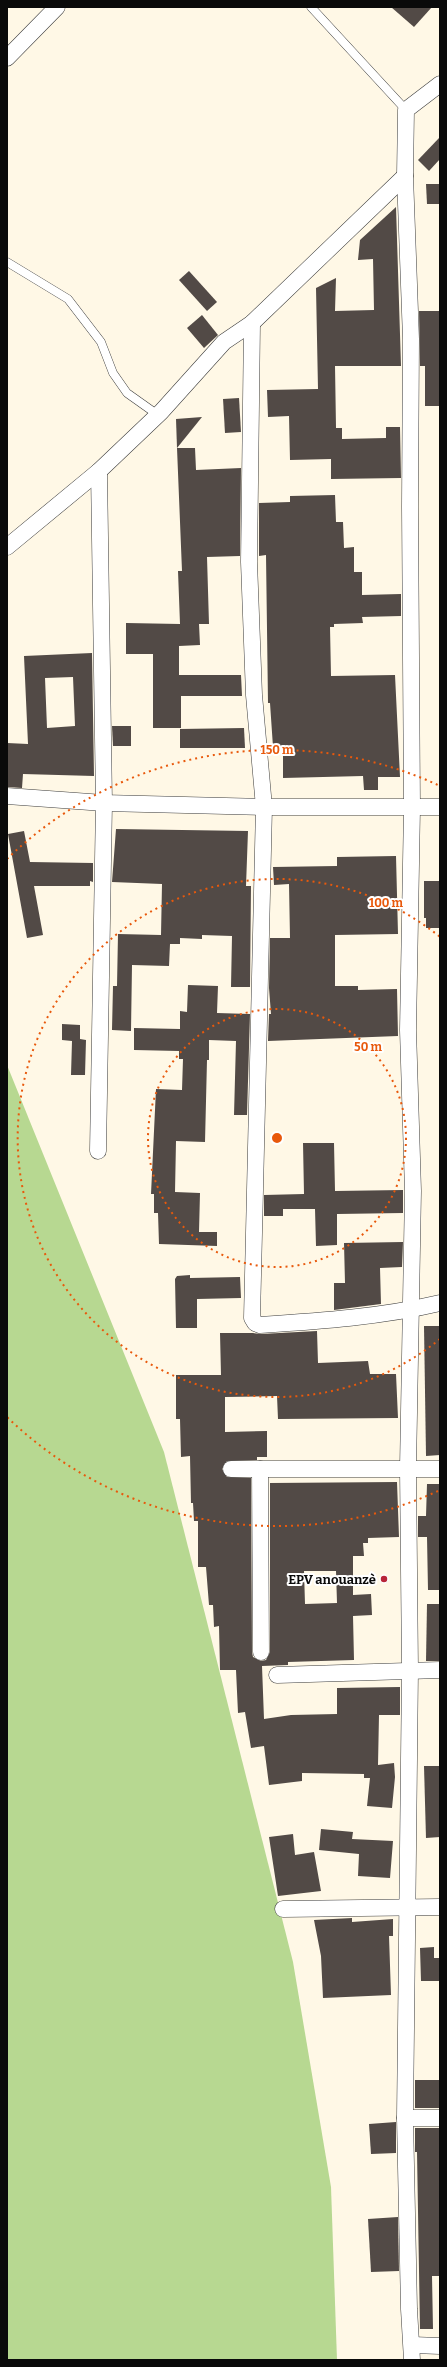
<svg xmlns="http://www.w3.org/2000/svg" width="447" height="2367" viewBox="0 0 447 2367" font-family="Bitter,serif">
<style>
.forest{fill:#b7d891}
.building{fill:#524a46;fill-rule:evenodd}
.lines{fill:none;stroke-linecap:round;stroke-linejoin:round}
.service-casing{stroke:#3d3d3d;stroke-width:9}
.minor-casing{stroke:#3d3d3d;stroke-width:17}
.service{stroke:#fff;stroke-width:8}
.minor{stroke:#fff;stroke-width:16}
.ring{fill:none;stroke:#e8590c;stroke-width:2;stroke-dasharray:2 4}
.poi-dot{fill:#b82438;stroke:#fff;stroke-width:1.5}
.labels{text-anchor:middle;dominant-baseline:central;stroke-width:4;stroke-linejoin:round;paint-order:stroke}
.poi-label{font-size:13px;font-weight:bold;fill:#0a0a0a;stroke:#fff;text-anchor:end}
.centre{fill:#e8590c;stroke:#fff;stroke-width:2}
.ring-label{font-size:12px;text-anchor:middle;font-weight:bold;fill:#e8590c;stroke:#fff;stroke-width:4;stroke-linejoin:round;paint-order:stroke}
</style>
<rect width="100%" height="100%" fill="#fff8e6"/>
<polygon class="forest" points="7,1065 164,1452 293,1962 331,2187 337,2360 7,2360"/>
<g class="building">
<polygon points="391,7 432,7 414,27"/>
<polygon points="440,137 440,159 429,171 418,160"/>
<polygon points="426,184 440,184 440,204 427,204"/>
<polygon points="396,207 401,366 335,366 336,428 342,428 342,439 386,438 386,427 400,427 401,478 331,479 331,459 290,460 289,416 268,417 267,390 318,389 316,288 336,278 335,311 374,310 373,259 358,260 360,240"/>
<polygon points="189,271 217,302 207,311 179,280"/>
<polygon points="419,311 440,311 440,406 425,406 425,366 420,366"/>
<polygon points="202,315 218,335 204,348 187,328"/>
<polygon points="239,398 241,432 225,433 223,399"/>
<polygon points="202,417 177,448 176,419"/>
<polygon points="177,448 195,448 196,470 241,468 240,556 207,557 209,624 199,624 200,645 179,646 179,675 241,675 242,696 181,696 181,728 153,728 153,654 126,654 126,623 180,624 178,571 182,571"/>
<polygon points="335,495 336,522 343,522 344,548 354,547 354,572 362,572 362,595 401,594 401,616 362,617 363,623 334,624 334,627 330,627 331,676 395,675 400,777 378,777 378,790 364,790 363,776 283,778 283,747 273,747 270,703 268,703 266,555 259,556 259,503 290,502 290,496"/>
<path d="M92,653L94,776L23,774L22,788L7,787V743L28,744L24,656ZM73,677L75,726L47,728L45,678Z"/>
<polygon points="112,726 131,726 131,746 113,746"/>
<polygon points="244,728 245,748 180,748 180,729"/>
<polygon points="116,829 248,831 246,886 251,886 250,987 231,987 232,936 202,935 202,939 180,938 180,944 170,944 169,966 132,965 131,1031 112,1030 113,986 117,986 118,934 161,935 162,884 112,882"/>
<polygon points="24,831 30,862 93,863 93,882 90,881 90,886 34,886 43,935 27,938 8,834"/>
<polygon points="396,856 398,934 335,935 335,986 358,986 358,990 397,989 398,1036 268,1041 269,1014 271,1014 269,988 270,938 290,938 289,884 274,885 273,867 337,866 337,857"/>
<polygon points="424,881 440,881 440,928 426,928 426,918 424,918"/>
<polygon points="188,985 218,986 217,1013 250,1014 247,1115 234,1115 236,1041 209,1040 209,1060 207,1060 205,1142 176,1141 175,1192 200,1193 199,1232 217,1232 217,1246 159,1244 158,1213 154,1213 154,1194 151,1194 156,1089 182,1090 183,1059 179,1059 179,1051 134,1050 134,1028 180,1029 180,1011 187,1012"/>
<polygon points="62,1024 80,1025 80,1039 86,1040 85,1075 71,1075 72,1041 62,1040"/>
<polygon points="303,1143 334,1143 335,1191 403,1190 403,1213 337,1214 337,1245 316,1246 315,1209 283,1209 283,1216 264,1216 264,1195 304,1194"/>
<polygon points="403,1242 402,1267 380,1268 381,1304 334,1310 334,1283 345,1283 344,1243"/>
<polygon points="190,1275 190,1278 240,1277 241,1298 197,1299 197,1328 176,1328 175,1279 177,1276"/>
<polygon points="424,1326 440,1326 440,1455 426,1456"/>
<path d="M317,1331L318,1363L368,1361L370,1374H396L398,1418L278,1419L277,1396L225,1397V1432L267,1431V1457H257V1460L227,1461L222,1469L227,1477L251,1478L252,1652L253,1657L261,1661L266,1660L270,1652V1483L397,1482L399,1537L368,1538V1543H363L364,1556H353V1595L371,1594L372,1615L353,1616L354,1660L288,1662V1665L262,1666L264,1719L291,1715L337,1714V1688L400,1687V1715H379L378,1765L394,1763L395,1777L392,1808L367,1806L370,1778H364V1774L302,1773V1781L269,1785L264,1746L251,1748L245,1712L238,1713L236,1670H220L219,1626L214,1627L213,1605H209L206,1567H198V1521H194L193,1503H191L190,1456L181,1457L180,1419H176V1375H221L220,1333H253L261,1334ZM304,1571H336L337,1603L305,1604Z"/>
<polygon points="427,1484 440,1484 440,1590 428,1590 427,1537 418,1537 418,1516 426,1516"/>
<polygon points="427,1604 440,1604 440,1661 426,1661"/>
<polygon points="424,1766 440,1766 440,1837 426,1838"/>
<polygon points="321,1829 353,1832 352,1839 393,1841 390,1878 358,1876 359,1854 319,1850"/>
<polygon points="293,1834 295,1855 314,1852 321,1891 278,1896 269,1837"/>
<polygon points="352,1918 352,1922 393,1919 393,1936 389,1936 391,1995 323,1998 321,1956 314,1920"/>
<polygon points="434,1947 434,1958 440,1958 440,1981 421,1981 420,1948"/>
<rect x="415" y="2080" width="25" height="28"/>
<polygon points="396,2122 396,2153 371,2154 369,2124"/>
<polygon points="415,2128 440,2128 440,2276 432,2276 433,2329 420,2329 417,2152 415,2152"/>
<polygon points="398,2217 399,2271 371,2272 368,2219"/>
</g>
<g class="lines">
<g class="service-casing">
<g id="service">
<polyline points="311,7 406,110"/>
<polyline points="7,262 68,299 101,342 113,373 127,393 158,415"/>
</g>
</g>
<g class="minor-casing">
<g id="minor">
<polyline points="7,58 57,7"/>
<path d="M252,323L249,562L254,695L264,807L252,1318L255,1323L260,1325C321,1321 381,1317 440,1303"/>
<polyline points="7,547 99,471 161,412 224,342 252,323 405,176"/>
<polyline points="7,796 104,803 264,807 440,807"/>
<polyline points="98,1151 104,803 99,471"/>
<polyline points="231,1469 440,1469"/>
<polyline points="260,1469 261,1652"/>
<polyline points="277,1675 440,1670"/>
<polyline points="283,1909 440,1907"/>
<polyline points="405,2118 440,2118"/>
<polyline points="413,2345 440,2346"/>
<polyline points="412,2360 409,2309 405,2118 410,1670 408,1468 413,1191 408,1030 412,808 410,506 411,339 405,176 406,110 440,84"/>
</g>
</g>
<use href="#service" class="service"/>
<use href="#minor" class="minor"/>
</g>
<g class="ring">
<circle cx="277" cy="1138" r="129"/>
<path d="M440 1339A259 259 0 1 1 440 937"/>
<path d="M438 1491A388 388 0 0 1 7 1417M7 859A388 388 0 0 1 438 785"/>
</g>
<circle class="poi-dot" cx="384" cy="1579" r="4"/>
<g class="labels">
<g class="poi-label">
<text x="376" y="1579">EPV anouanzè</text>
</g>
</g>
<circle cx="277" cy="1138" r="6" class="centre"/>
<g class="ring-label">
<text x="277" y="754">150 m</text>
<text x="386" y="907">100 m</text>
<text x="368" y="1051">50 m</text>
</g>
<rect width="447" height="2367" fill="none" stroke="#0a0a0a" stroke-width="16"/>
</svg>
